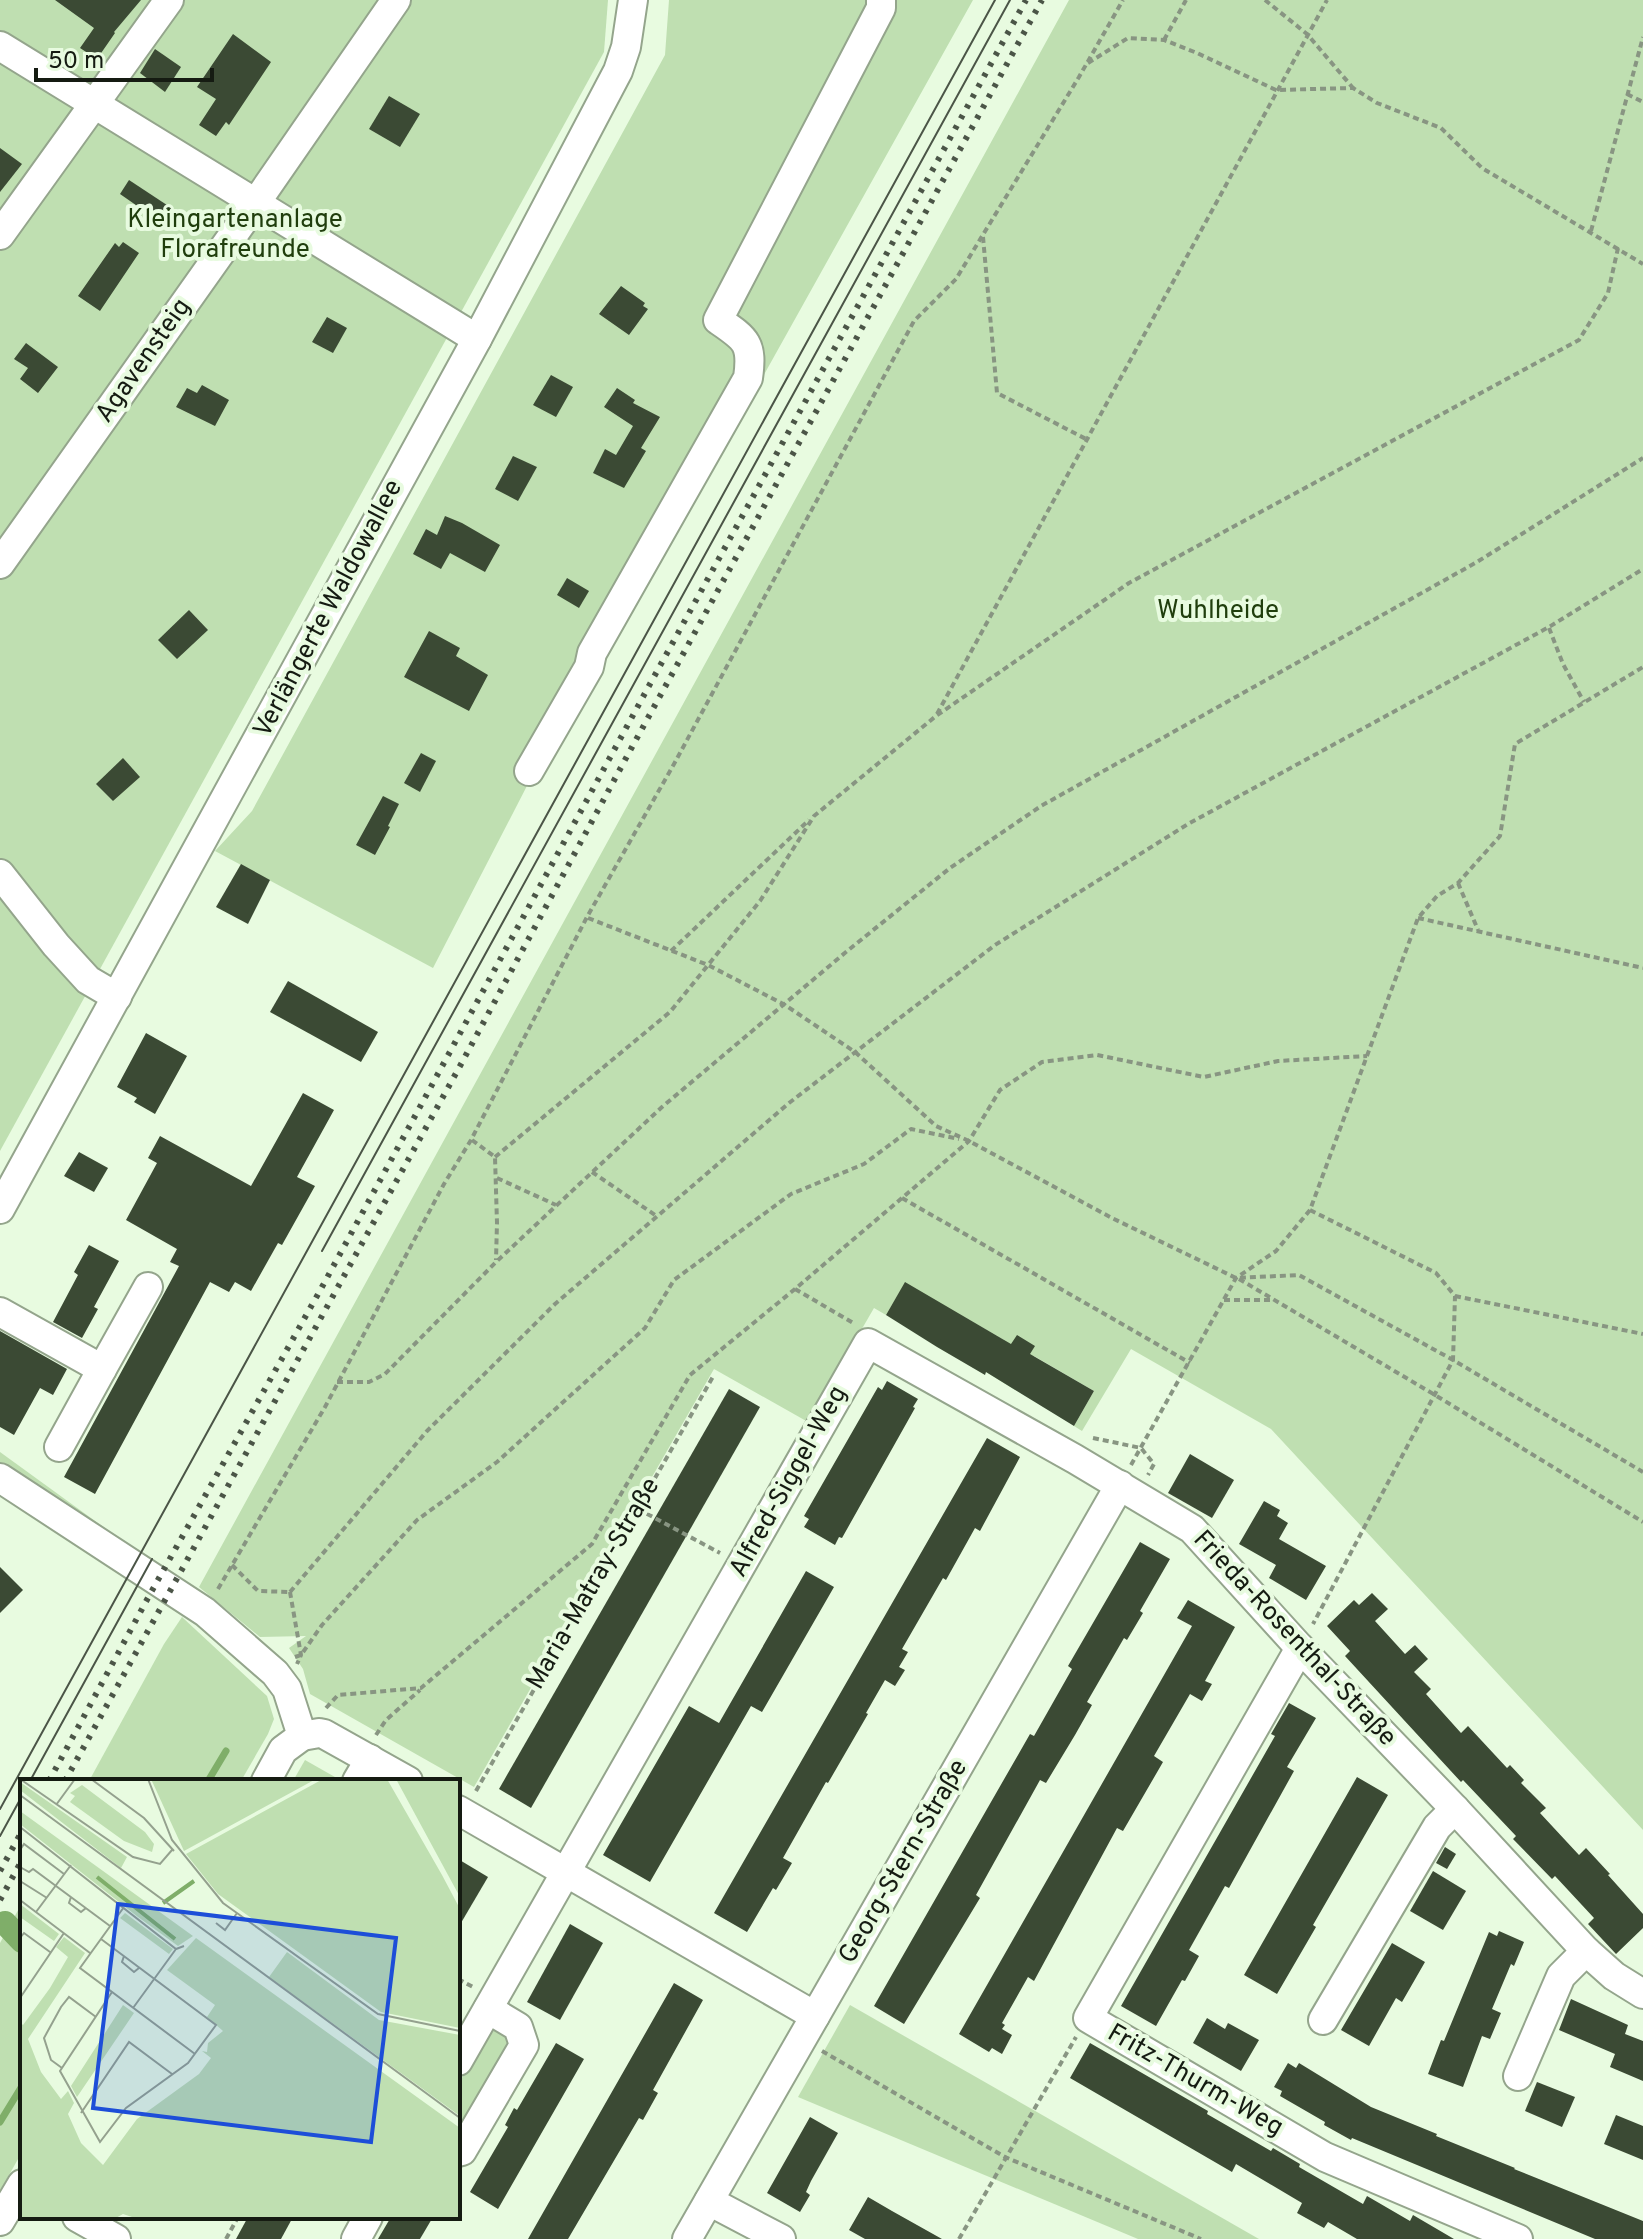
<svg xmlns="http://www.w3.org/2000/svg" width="1643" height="2239" viewBox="0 0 1643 2239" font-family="Overpass,sans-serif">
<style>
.green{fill:#bfdfb1}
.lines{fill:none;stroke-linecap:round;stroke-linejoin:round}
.stream{stroke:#7fae69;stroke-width:7}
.canal{stroke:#7fae69;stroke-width:24}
.building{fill:#3b4a34}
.minor-casing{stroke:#94a58c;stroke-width:32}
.path{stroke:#889582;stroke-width:4;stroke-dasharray:6 4;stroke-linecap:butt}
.minor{stroke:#fff;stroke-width:28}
.tram{stroke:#4b5547;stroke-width:2}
.rail{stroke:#4b5547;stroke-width:6;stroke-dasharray:4 8;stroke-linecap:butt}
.labels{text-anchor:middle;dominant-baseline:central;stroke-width:8;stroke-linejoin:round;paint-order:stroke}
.park-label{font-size:26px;fill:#203e0d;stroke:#e8fbe0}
.street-label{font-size:26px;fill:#151b12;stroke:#e8fbe0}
.inset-river{fill:none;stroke:#7fae69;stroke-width:4}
.inset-road{fill:none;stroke:#94a18e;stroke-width:2}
.view{fill:#1d4ed8;fill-opacity:0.15;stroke:#1d4ed8;stroke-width:4}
.inset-edge{fill:none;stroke:#151b12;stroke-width:4}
</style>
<rect width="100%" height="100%" fill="#e8fbe0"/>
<g class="green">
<polygon points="0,0 608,0 604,52 0,1151"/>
<polygon points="669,0 973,0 602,665 530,780 433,968 215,851 252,811 665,55"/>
<polygon points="1069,0 1643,0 1643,1830 1271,1429 1131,1349 1082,1431 1074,1426 1094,1391 1034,1356 1015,1390 986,1372 1004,1340 905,1283 886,1315 874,1308 808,1422 714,1369 474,1787 310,1694 303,1669 289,1648 306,1636 260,1637 199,1587"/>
<polygon points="0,1452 113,1534 131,1554 0,1472"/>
<polygon points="182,1617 267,1696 274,1719 268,1734 241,1781 89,1781 164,1644"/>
<polygon points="305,1760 342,1781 293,1781"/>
<polygon points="22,1903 22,2152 0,2191 0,1943"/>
<polygon points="850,2005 1259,2239 1138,2239 798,2097"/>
<polygon points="492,2024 513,2036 458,2134 458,2085"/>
</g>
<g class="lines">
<g class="stream">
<polyline points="208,1781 226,1751"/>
<polyline points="0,2122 22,2086"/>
</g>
<polyline class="canal" points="5,1923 22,1941"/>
</g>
<g class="building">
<polygon points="55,0 141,0 114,32 115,33 97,59 80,48 94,28"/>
<polygon points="233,34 271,62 229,125 226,122 216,136 199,125 216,99 197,87"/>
<polygon points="155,49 181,67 165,92 140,73"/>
<polygon points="389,96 420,114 400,147 369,129"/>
<polygon points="0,148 22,164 0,192"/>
<polygon points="129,180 176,211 166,226 120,194"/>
<polygon points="123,242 139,253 100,311 78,296 115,243 119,247"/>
<polygon points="621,286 645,303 643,306 648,309 629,335 599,314"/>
<polygon points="327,317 347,328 333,353 312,342"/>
<polygon points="26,343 58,367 38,393 20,379 28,368 14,359"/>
<polygon points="551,375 573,387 556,417 533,405"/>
<polygon points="202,385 229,400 215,426 176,407 187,388 197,393"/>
<polygon points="617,388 635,400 633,403 660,417 641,448 646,451 624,488 593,473 605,449 616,455 633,426 604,407"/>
<polygon points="513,456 537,467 518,501 495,489"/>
<polygon points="445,516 462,523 500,545 485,572 450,553 441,569 413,554 426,529 437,535"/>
<polygon points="567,578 589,591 579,608 557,595"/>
<polygon points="189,610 208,630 177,659 158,640"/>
<polygon points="429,631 460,648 456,656 488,675 469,711 404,677"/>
<polygon points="421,753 436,761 420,792 404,783"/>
<polygon points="123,758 140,777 113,801 96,784"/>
<polygon points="383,796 399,804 388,826 390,827 375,855 356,845"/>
<polygon points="241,864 270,880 248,924 216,907"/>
<polygon points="288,981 378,1032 361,1062 270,1012"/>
<polygon points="146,1033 187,1056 155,1114 134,1102 137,1098 117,1087"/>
<polygon points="303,1093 334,1110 297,1177 315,1186 282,1245 278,1243 251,1291 235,1282 229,1292 210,1282 95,1494 64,1477 179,1266 170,1262 177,1249 126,1220 157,1163 148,1158 160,1136 251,1186"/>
<polygon points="79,1152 108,1168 94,1192 64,1176"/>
<polygon points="89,1245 119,1261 94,1307 98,1309 82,1338 53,1322 78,1275 74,1272"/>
<polygon points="905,1282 1011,1344 1017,1335 1035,1346 1030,1354 1094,1391 1074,1426 986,1372 985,1375 937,1347 886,1315"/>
<polygon points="0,1331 67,1369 53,1395 40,1388 14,1435 0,1427"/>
<polygon points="887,1381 918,1399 913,1407 915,1408 842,1538 839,1537 835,1545 804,1527 809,1519 804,1516 878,1387 882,1390"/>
<polygon points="729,1389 760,1407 531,1808 499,1789"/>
<polygon points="987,1438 1020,1457 980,1531 975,1528 946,1580 943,1578 902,1649 908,1652 899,1667 905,1670 895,1686 885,1680 866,1713 868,1714 828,1783 826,1782 783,1858 792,1863 776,1890 773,1888 747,1932 714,1913"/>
<polygon points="1190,1454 1234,1480 1212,1518 1168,1493"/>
<polygon points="1264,1501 1280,1510 1277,1516 1288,1523 1279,1539 1326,1566 1306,1600 1269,1578 1276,1565 1239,1544"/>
<polygon points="1140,1542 1170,1559 1140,1611 1143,1613 1127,1640 1124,1638 1087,1702 1092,1705 1075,1735 1046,1783 1040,1780 976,1895 980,1898 904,2024 874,2006 1030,1734 1034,1736 1072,1669 1068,1666"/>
<polygon points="0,1567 23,1590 0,1613"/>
<polygon points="806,1571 834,1587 762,1712 751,1706 650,1882 603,1855 689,1706 719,1723"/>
<polygon points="1372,1593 1388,1609 1375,1621 1405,1654 1415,1645 1428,1659 1414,1672 1431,1689 1426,1694 1461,1733 1468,1726 1507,1768 1510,1765 1524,1780 1521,1783 1546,1808 1540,1813 1579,1855 1586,1848 1610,1874 1608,1875 1643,1914 1643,1928 1616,1954 1588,1924 1594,1918 1555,1876 1552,1879 1513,1839 1516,1836 1463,1780 1461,1782 1345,1656 1350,1651 1327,1626 1354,1600 1359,1605"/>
<polygon points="1188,1600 1235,1627 1205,1681 1212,1684 1202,1701 1190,1694 1154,1756 1163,1762 1123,1831 1117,1828 1034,1981 1028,1977 1002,2023 1005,2025 1002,2029 1012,2035 1002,2054 992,2048 989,2052 959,2034 1192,1626 1177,1618"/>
<polygon points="1289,1703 1316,1718 1287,1767 1294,1771 1229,1888 1225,1886 1189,1950 1199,1956 1185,1981 1182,1980 1156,2026 1121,2006 1275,1736 1271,1734"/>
<polygon points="1357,1777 1388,1795 1313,1925 1316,1927 1277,1994 1244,1975"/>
<polygon points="1445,1847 1456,1854 1447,1869 1436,1863"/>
<polygon points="458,1859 488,1877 458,1928"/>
<polygon points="1433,1871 1466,1891 1443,1930 1410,1911"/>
<polygon points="570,1924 603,1943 560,2020 527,2002"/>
<polygon points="1499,1931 1524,1942 1514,1966 1511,1964 1492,2009 1501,2013 1490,2039 1482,2036 1463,2087 1428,2074 1441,2040 1444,2041 1489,1932 1497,1936"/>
<polygon points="1392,1943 1425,1962 1402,2002 1396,1998 1369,2046 1341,2030"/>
<polygon points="674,1983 703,2000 653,2090 658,2093 643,2120 639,2118 568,2239 528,2239"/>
<polygon points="1571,1999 1628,2025 1625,2034 1643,2041 1643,2081 1610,2067 1615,2054 1559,2030"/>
<polygon points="1207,2018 1225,2029 1228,2023 1259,2040 1241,2071 1193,2043"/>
<polygon points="556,2043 584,2059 498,2209 470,2192 508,2127 505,2125 514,2108 517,2110"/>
<polygon points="1090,2043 1208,2111 1207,2114 1271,2151 1273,2148 1300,2164 1299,2167 1363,2204 1367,2196 1410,2221 1413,2215 1454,2239 1357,2239 1328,2222 1324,2228 1297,2213 1302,2203 1236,2164 1232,2172 1070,2078"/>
<polygon points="1288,2063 1296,2068 1299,2063 1371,2107 1437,2134 1436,2136 1515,2168 1514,2169 1643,2221 1643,2239 1595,2239 1352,2138 1351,2140 1324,2125 1325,2122 1280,2096 1282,2091 1274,2087"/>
<polygon points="1537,2082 1575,2097 1562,2127 1525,2111"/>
<polygon points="1616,2115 1643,2126 1643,2160 1604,2144"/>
<polygon points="810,2117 838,2133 811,2181 806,2192 810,2195 800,2212 767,2193"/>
<polygon points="868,2197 892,2211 942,2239 865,2239 849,2230"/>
<polygon points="248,2217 293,2217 281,2239 236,2239"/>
<polygon points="391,2217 433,2217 420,2239 378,2239"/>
</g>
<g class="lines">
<g class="minor-casing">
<g id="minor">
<polyline points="0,46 477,339"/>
<polyline points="0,235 169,0"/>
<polyline points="0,564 255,204 396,0"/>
<path d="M529,771L589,667L592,653L748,378C753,343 746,339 718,320L881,8V0"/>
<polyline points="0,874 56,945 88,980 117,997"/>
<polyline points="0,1209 477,339 618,71 626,47 633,0"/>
<polyline points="0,1312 102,1369 59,1447"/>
<polyline points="102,1369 148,1287"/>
<polyline points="0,1478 205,1612 275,1673 287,1689 302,1736 283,1750 266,1781"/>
<polyline points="1300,1648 1088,2018 1325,2157 1518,2239"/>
<polyline points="302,1736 319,1733 324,1734 408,1781"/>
<polyline points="357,1781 370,1759"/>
<polyline points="458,1810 815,2016"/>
<polyline points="1323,2020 1437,1827 1455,1809"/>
<polyline points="458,2061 868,1343 1075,1459 1192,1529 1300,1648 1455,1809 1586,1951 1614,1976 1643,1994"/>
<polyline points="1518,2076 1561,1976 1586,1951"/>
<polyline points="458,2152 462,2151 524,2045 518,2027 488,2009"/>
<polyline points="709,2201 781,2239"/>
<polyline points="77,2217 116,2239"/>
<polyline points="0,2221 22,2184"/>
<polyline points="356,2239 368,2217"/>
<polyline points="687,2239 1120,1485"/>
</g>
</g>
<g class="path">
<polyline points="1265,0 1307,34 1353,88"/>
<polyline points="1164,40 1186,0"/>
<polyline points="1088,63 1128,38 1164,40 1197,53 1276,90 1353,88 1377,103 1441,128 1482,168 1643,264"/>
<polyline points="1627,94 1643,102"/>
<polyline points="1591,231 1643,37"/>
<polyline points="983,237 997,393 1086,439"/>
<polyline points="1549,628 1563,664 1584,702"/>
<polyline points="937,714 1327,0"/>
<polyline points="1458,883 1478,930"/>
<polyline points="588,918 708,965 785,1005 855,1052 936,1126 969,1141 1112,1218 1236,1278 1299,1275 1453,1360 1643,1472"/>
<polyline points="1418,918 1643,968"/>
<polyline points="671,951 809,820"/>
<polyline points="472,1140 495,1157 497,1223 496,1260"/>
<polyline points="495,1157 670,1012 760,901 814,816 936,716 1129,583 1579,340 1608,293 1618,248"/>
<polyline points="592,1172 658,1217"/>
<polyline points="497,1178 556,1205"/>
<polyline points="902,1198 1190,1363"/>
<polyline points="1310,1210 1436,1273 1455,1296 1453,1360 1313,1624"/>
<polyline points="1239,1279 1435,1395 1643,1522"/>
<polyline points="795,1289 855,1324"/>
<polyline points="1455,1296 1643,1334"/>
<polyline points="1224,1300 1271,1300"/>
<polyline points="337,1382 369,1382 385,1374 496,1262 662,1107 846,952 950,868 1041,806 1477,562 1643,458"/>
<polyline points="1093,1438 1141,1448 1154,1464 1148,1475"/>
<polyline points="1131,1465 1236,1278 1276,1251 1310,1210 1418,918 1437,896 1458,883 1500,836 1515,744 1643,667"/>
<polyline points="638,1509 720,1553"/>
<polyline points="232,1565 258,1591 290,1592"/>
<polyline points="218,1589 325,1407 444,1184 471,1140 587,917 674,764 914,321 956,279 1079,77 1123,0"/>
<polyline points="290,1592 427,1431 555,1304 789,1103 995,945 1188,824 1549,627 1643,569"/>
<polyline points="290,1592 301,1655 297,1664"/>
<polyline points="295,1657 301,1655 322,1625 417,1520 497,1462 645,1328 674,1280 791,1194 864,1164 911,1129 959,1139"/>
<polyline points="326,1708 338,1695 421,1688 592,1544 690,1375 795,1289 969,1141 1000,1090 1042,1062 1097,1055 1204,1077 1278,1061 1367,1056"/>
<polyline points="376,1735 386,1720 420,1690"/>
<polyline points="476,1791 714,1375"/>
<polyline points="458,1979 473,1987"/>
<polyline points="822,2051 1005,2157 1201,2239"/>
<polyline points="226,2239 238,2217"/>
<polyline points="959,2239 1076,2037"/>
</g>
<use href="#minor" class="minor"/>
<g class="tram">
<polyline points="322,1251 1010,0"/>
<polyline points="30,1781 152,1559"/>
<polyline points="0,1809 995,0"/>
<polyline points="0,1836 22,1796"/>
</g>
<g class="rail">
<polyline points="49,1781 149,1596 322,1287 650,684 1026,0"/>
<polyline points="65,1781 460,1066 632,747 1042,0"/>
<polyline points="0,1871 22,1831"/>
<polyline points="0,1900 22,1860"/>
</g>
</g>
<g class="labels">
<g class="park-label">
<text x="235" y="220">Kleingartenanlage<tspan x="235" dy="30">Florafreunde</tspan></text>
<text x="1218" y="611">Wuhlheide</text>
</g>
<g class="street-label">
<text transform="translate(144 361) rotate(-55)">Agavensteig</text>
<text transform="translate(329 609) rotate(-62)">Verlängerte Waldowallee</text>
<text transform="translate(789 1482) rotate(-61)">Alfred-Siggel-Weg</text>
<text transform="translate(594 1584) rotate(-60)">Maria-Matray-Straße</text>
<text transform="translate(1294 1639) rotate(47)">Frieda-Rosenthal-Straße</text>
<text transform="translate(904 1862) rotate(-60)">Georg-Stern-Straße</text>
<text transform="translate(1195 2081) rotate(30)">Fritz-Thurm-Weg</text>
</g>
</g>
<g transform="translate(20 1779)">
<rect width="440" height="440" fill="#e8fbe0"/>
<path d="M131,0H296L164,72ZM303,0H367L422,96L440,130V249L361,233L198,115L166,75ZM376,0H440V118L428,96ZM0,3L107,78L101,89L0,11ZM62,6L125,53L134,65L132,73L104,62L50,23L55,17L50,14ZM0,32L173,157L158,167L118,138L0,45ZM0,125L39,155L34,162L0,138ZM105,134L153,170L149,175L100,139ZM44,158L65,174L8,260L21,293L41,320L48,312L54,324L48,335L61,364L83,386L117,340L179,295L191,279L182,272L187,273L188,264L203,252L187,238L195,226L147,191L176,159L440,349V440H118L103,435L94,440H0V243L3,246L30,209L48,178L36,168ZM267,173L359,241L440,256V337L249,198ZM103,226L114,234L57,318L51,307Z" fill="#bfdfb1"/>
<path class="inset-river" d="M77,98L155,160M143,124L174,102"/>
<path class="inset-road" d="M0,0L113,78L140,85L152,71M71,0L124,39L154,72M128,0L152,61L203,124L358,235L440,252M0,16L440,339M36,26L55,0M0,48L156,170L164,167M0,71L4,65L44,95M0,88L9,93L13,90L90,147M0,102L27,119M51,118L49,124L61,133L66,129M0,121L70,174M104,128L60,189L175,275M16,133L51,86M196,144L205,151L217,134M0,159L4,154L30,173M81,160L196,246L168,284L106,329L80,363L40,292L92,213M104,177L102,183L114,193L119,189M0,219L44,154M113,229L156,170M42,289L31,281L24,259L41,228L49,218L76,238M61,334L109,263L152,295"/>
<path class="view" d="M98,125L376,159L351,363L73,329Z"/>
<rect width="440" height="440" class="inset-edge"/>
</g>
<path d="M36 68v12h176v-12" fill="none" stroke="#151b12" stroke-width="4"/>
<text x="48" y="68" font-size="24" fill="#151b12" stroke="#e8fbe0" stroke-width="6" paint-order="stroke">50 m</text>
</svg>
